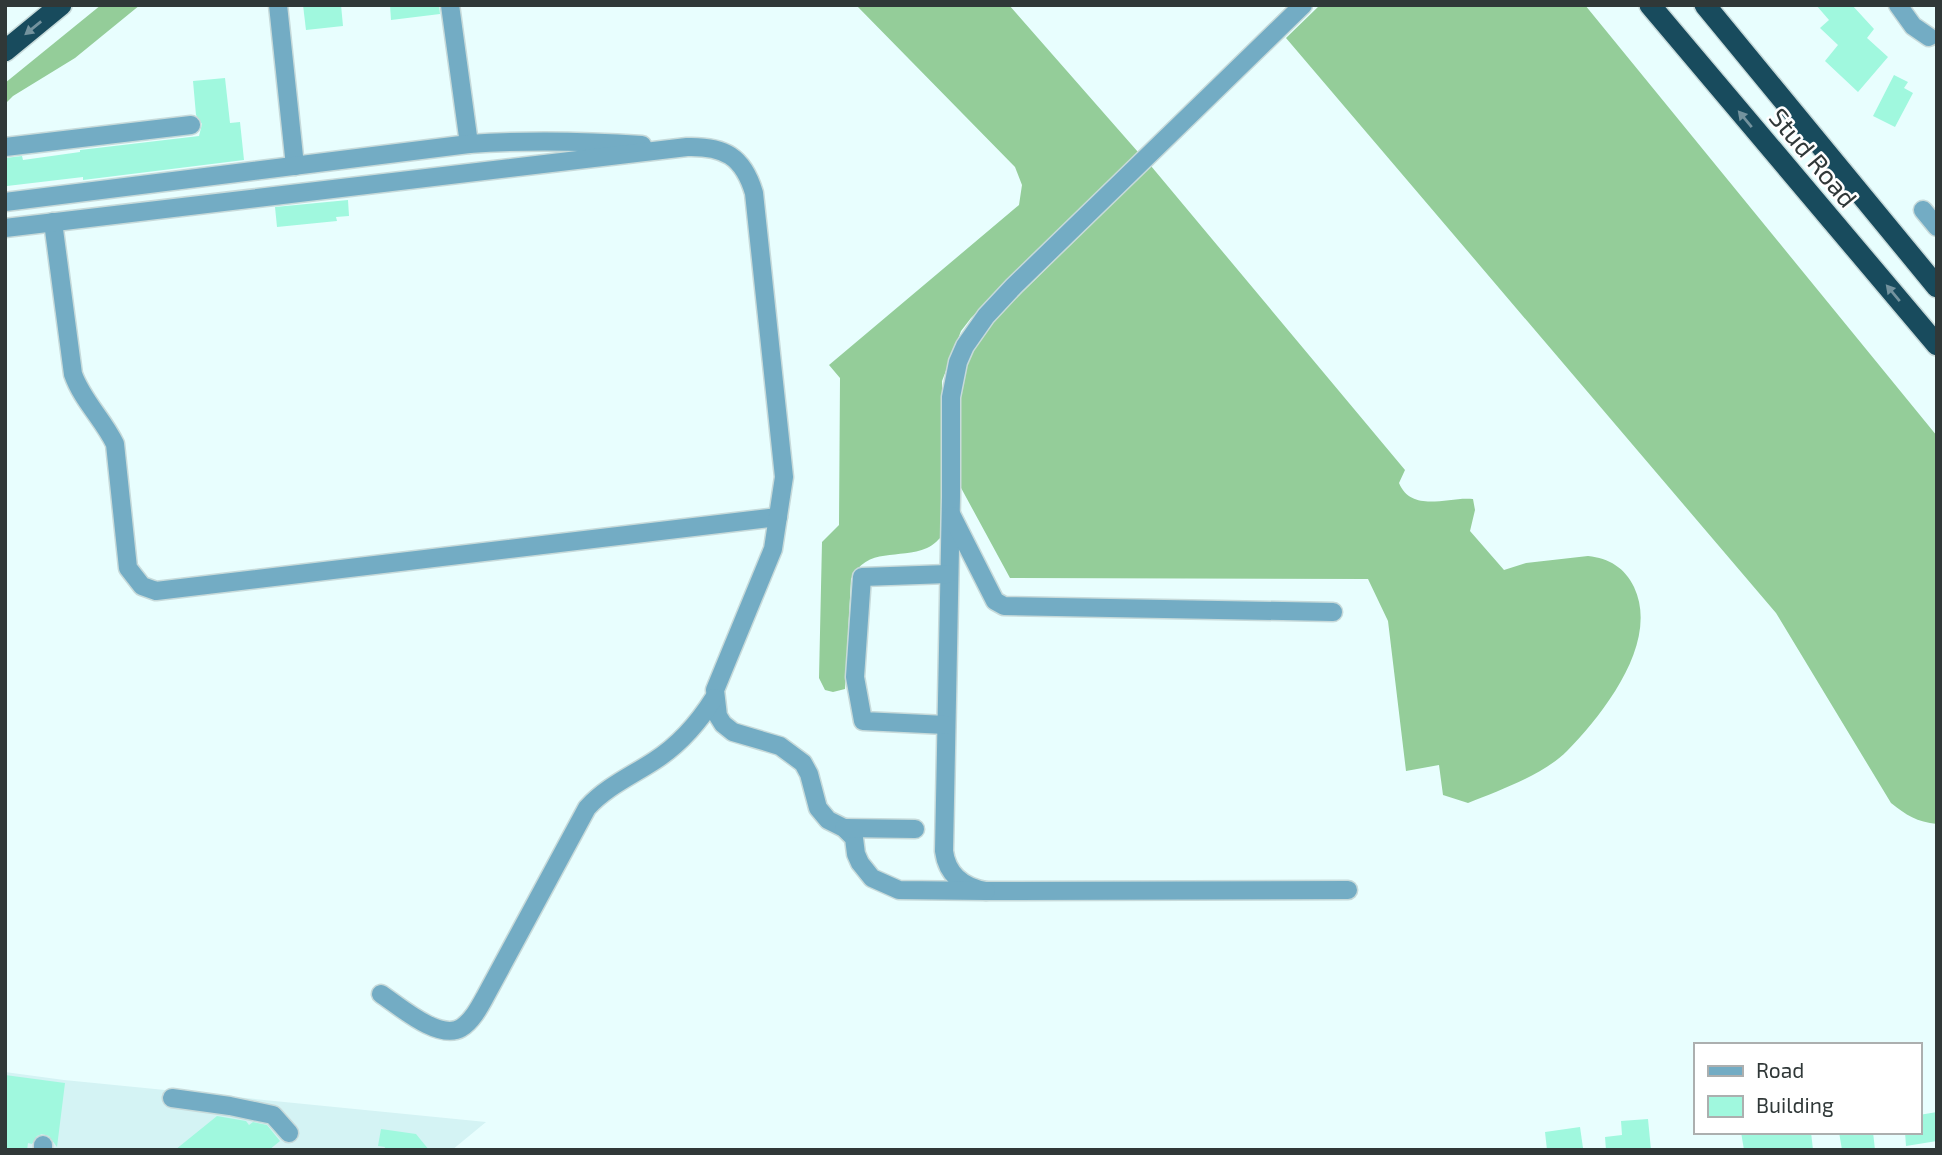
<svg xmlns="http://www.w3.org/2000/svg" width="1942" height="1155" viewBox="0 0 1942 1155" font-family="'Exo 2',sans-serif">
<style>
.built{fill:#d4f3f4}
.forest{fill:#94cd99}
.building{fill:#a0f8de}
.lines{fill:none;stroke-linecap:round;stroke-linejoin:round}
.minor-casing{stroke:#c7dada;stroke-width:21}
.highway-casing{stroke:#c7dada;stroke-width:24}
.minor{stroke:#73acc4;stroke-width:18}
.highway{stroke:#184b5d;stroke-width:21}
.oneway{fill:#74939e}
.labels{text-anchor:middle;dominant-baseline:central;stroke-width:5;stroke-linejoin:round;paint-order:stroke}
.street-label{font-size:26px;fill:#303838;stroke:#fff}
</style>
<rect width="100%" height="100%" fill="#e8fefe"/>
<polygon class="built" points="5,1072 64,1080 486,1122 452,1150 5,1150"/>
<g class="forest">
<polygon points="101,5 140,5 75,58 13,96 5,104 5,83"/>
<path d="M856,5H1009L1138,152L971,318L961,331L942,381L945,533C939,539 934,545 927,548C899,560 867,546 851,579L845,689L833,692L825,690L819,678L822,542L839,525L840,378L829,365L1019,205L1022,185L1015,167Z"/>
<path d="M1320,5H1585L1937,436V824C1917,822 1906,815 1891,803L1776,613L1286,38Z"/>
<path d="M1151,166L1405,470L1399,483C1412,514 1449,496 1473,499L1475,510L1470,531L1504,570L1526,563L1588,556C1609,558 1625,568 1634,587C1660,642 1604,713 1567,751C1543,775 1500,790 1468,803L1443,795L1439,765L1406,771L1388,621L1368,579L1010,578L960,486L959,393L973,346L990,324Z"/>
</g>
<g class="building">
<polygon points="303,5 341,5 343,26 306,30"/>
<polygon points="390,5 439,5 440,14 391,20"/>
<polygon points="1816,5 1852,5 1874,29 1867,38 1888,57 1858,92 1825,61 1838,45 1820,28 1829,20"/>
<polygon points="1894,75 1908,82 1904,88 1913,93 1895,127 1873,116"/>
<polygon points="225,78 230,123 240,122 244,160 83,180 83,177 7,186 5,158 22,156 23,160 80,152 80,150 199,136 202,124 196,115 193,81"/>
<polygon points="348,200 349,216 336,217 337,221 277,227 275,207"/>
<polygon points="5,1075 65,1083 57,1147 49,1136 42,1134 37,1136 32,1144 28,1143 27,1150 5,1150"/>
<polygon points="1937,1112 1937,1141 1906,1146 1905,1132 1919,1132 1919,1115"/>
<polygon points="217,1116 246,1121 249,1125 253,1122 267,1125 280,1141 269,1150 175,1150"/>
<polygon points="1648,1119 1651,1150 1606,1150 1605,1137 1622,1135 1621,1121"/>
<polygon points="1580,1127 1583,1148 1547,1150 1545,1132"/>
<polygon points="381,1129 416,1134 429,1150 384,1150 385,1147 378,1146"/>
<polygon points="1741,1132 1811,1132 1813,1150 1744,1150"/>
<polygon points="1839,1132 1873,1132 1875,1150 1842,1150"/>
</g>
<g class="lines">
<g class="minor-casing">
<g id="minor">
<polyline points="278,5 295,166"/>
<polyline points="450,5 469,144"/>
<path d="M1303,5L1014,286L986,316L965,346L958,362L951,397V497L944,851C947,875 963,887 986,891L1348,890"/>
<polyline points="1898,5 1913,26 1929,37"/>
<polyline points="5,147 191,125"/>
<path d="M5,202L469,144C527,140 584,141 642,145"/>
<polyline points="1923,210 1937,227"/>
<path d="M53,222L73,374C82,400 103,419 115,444L128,568L142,586L156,591L778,517"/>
<path d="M5,228L687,147C724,146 743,156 754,193L784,477L773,549L715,690L718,716L723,724L733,732L780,746L803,763L809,774L818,808L828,820L844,828L854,838L856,854L860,863L872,878L899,890L986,891"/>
<polyline points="952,516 995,601 1004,606 1333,612"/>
<polyline points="946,725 863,721 855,677 862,577 948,574"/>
<polyline points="844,828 915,829"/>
<path d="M381,994C399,1006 439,1041 461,1028C472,1021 479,1008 485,997L587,808C606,787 631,776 654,761C679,745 699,722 714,698"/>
<polyline points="172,1098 230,1106 273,1115 289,1133"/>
<polyline points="43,1150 43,1145"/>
</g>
</g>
<g class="highway-casing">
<g id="highway">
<polyline points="1650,5 1937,345"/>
<polyline points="1705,5 1937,287"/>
<polyline points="5,51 61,5"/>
</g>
</g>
<use href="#minor" class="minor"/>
<use href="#highway" class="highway"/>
</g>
<defs><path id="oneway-solid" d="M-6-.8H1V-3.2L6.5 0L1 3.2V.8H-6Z" transform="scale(1.75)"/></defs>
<g class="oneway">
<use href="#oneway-solid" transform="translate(33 28) rotate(141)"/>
<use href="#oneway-solid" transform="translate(1745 119) rotate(-130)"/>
<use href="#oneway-solid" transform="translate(1893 293) rotate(-130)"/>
</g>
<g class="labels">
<g class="street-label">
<text transform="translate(1814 157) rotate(50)">Stud Road</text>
</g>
</g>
<rect width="1942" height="1155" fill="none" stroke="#303838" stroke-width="14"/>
<rect x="1694" y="1043" width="228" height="91" fill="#ffffff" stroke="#acafaf" stroke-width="2"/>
<rect x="1708" y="1066" width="35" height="10" fill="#73acc4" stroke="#acafaf" stroke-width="2"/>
<text x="1756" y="1078" font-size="21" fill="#303838">Road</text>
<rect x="1708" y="1096" width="35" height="21" fill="#a0f8de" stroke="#acafaf" stroke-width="2"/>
<text x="1756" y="1113" font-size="21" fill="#303838">Building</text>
</svg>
